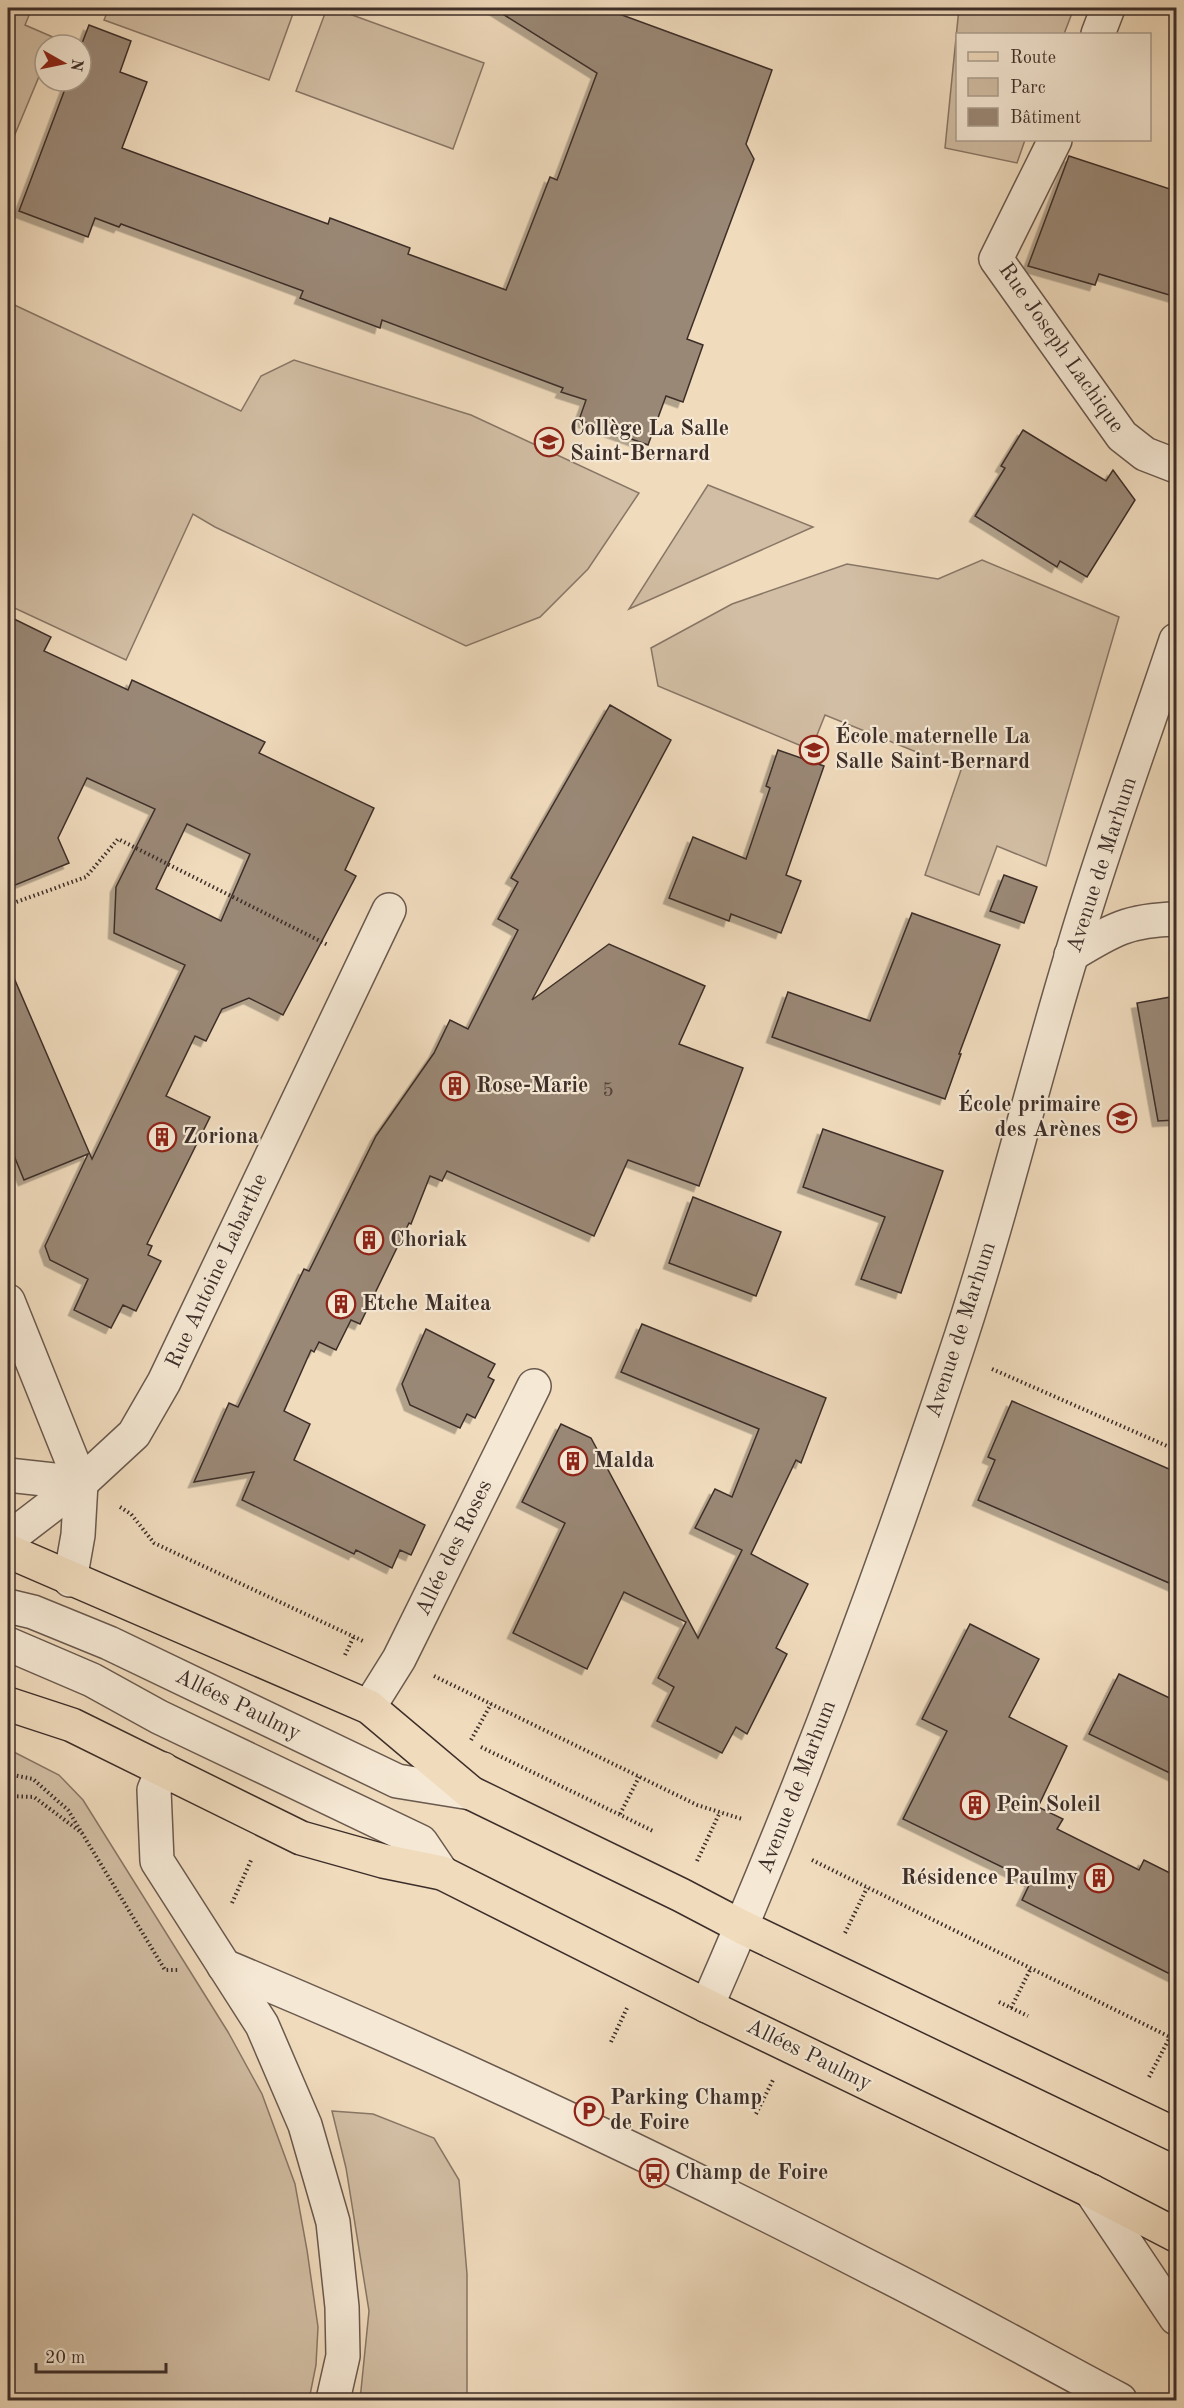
<svg xmlns="http://www.w3.org/2000/svg" width="1184" height="2408" viewBox="0 0 1184 2408" font-family="'Old Standard TT',serif">
<style>
.green{fill:#d2bea4;stroke:#887666;stroke-width:1.5}
.building{fill:#9a8876;stroke:#3d2e29;stroke-width:1.5;fill-rule:evenodd;filter:url(#shadow)}
.lines{fill:none;stroke-linecap:round;stroke-linejoin:round}
.minor-casing{stroke:#6a594e;stroke-width:36}
.major-casing{stroke:#3d2e29;stroke-width:36}
.path{stroke:#3d2e29;stroke-width:4;stroke-dasharray:1.5 3;stroke-linecap:butt}
.minor{stroke:#f5e8d4;stroke-width:33}
.major{stroke:#f0dbbd;stroke-width:33}
.labels{text-anchor:middle;dominant-baseline:central;stroke-width:4.5;stroke-linejoin:round;paint-order:stroke}
.number-label{font-size:20px;fill:#54443c}
.street-label{font-size:22px;fill:#3d2e29;stroke:#f5e8d4}
.poi-label{font-size:22px;font-weight:bold;fill:#3d2e29;stroke:#f5e8d4;text-anchor:start}
</style>
<defs>
<filter id="shadow"><feDropShadow dx="-5.5" dy="5.5" stdDeviation="0" flood-color="#0004"/></filter>
</defs>
<rect width="100%" height="100%" fill="#f0dbbd"/>
<filter id="stains"><feTurbulence type="fractalNoise" baseFrequency=".00333" numOctaves="4"/><feColorMatrix values="0 0 0 0 .2 0 0 0 0 .09 0 0 0 0 .02 0 0 0 .5 -.17"/></filter>
<radialGradient id="worn" r=".72"><stop offset=".6" stop-color="#630" stop-opacity="0"/><stop offset="1" stop-color="#630" stop-opacity=".3"/></radialGradient>
<g class="green">
<polygon points="8,8 32,8 25,25 55,38 52,45 45,45 45,62 8,151"/>
<polygon points="109,8 295,8 269,80 104,20"/>
<polygon points="327,8 333,8 484,63 453,149 296,91"/>
<polygon points="959,8 1074,8 1064,34 958,34 958,140 1025,140 1017,163 945,148"/>
<polygon points="8,302 241,411 261,376 294,360 471,415 639,493 588,569 540,617 466,646 215,527 193,514 126,660 8,605"/>
<polygon points="708,485 813,527 629,609"/>
<polygon points="982,560 1119,617 1046,866 997,846 979,895 925,875 961,770 825,715 811,750 658,686 651,648 732,604 847,564 938,579"/>
<polygon points="8,1749 59,1775 83,1800 228,2032 262,2094 295,2184 307,2250 318,2327 316,2365 309,2400 8,2400"/>
<polygon points="332,2111 373,2114 434,2138 459,2180 467,2274 467,2400 360,2400 369,2311 346,2168"/>
</g>
<g class="building">
<polygon points="493,8 603,8 772,70 746,144 754,159 687,339 703,345 683,402 666,396 648,445 579,420 586,400 561,392 563,388 382,320 380,328 300,298 303,291 121,224 119,227 95,218 88,237 19,211 68,81 81,81 81,46 89,25 131,41 120,72 147,82 122,148 328,224 330,218 410,248 408,254 506,290 550,177 557,180 597,73"/>
<polygon points="1069,156 1176,191 1176,297 1099,274 1095,285 1028,266"/>
<polygon points="1023,430 1106,481 1113,470 1135,500 1087,577 1060,561 1057,567 975,516 1005,468 1001,466"/>
<path d="M8,616L51,637L44,651L128,690L132,680L265,742L259,753L374,808L345,870L356,876L283,1015L249,998L222,1009L206,1041L195,1036L166,1096L210,1117L147,1244L152,1246L148,1255L161,1261L136,1311L123,1305L111,1328L74,1310L88,1279L50,1260L45,1246L88,1154L24,1180L8,1141V964L92,1159L185,965L114,933L116,887L155,809L87,778L58,838L69,863L8,888ZM187,824L250,854L221,921L156,889Z"/>
<polygon points="610,705 671,740 532,1000 609,944 705,986 679,1044 743,1068 699,1186 628,1160 594,1236 447,1171 442,1181 430,1176 411,1224 409,1223 360,1324 351,1320 336,1350 319,1342 314,1352 311,1350 284,1411 310,1424 294,1460 425,1525 411,1555 400,1550 392,1568 356,1550 354,1554 242,1500 254,1472 194,1482 229,1403 238,1407 304,1269 309,1271 376,1136 434,1053 450,1020 468,1029 518,930 498,919 518,882 511,878"/>
<polygon points="778,750 824,766 786,875 801,881 781,933 731,914 729,921 669,898 693,837 746,859 770,788 766,786"/>
<polygon points="1004,875 1037,887 1024,923 990,911"/>
<polygon points="912,913 1000,945 959,1054 961,1054 945,1099 772,1037 788,992 870,1021"/>
<polygon points="1176,996 1176,1120 1158,1121 1137,1003"/>
<polygon points="823,1129 943,1171 901,1293 861,1279 885,1217 803,1187"/>
<polygon points="693,1197 781,1232 756,1296 669,1263"/>
<polygon points="642,1324 826,1398 801,1463 796,1460 751,1554 808,1584 776,1648 787,1654 747,1734 736,1727 722,1753 657,1721 674,1687 658,1678 686,1622 624,1592 587,1669 513,1633 565,1523 522,1502 561,1424 591,1438 698,1638 742,1550 695,1528 715,1489 732,1497 759,1429 621,1372"/>
<polygon points="426,1329 495,1364 488,1377 494,1380 475,1418 467,1414 460,1428 410,1405 402,1384"/>
<polygon points="1012,1401 1176,1472 1176,1586 978,1500 995,1460 988,1457"/>
<polygon points="970,1624 1039,1659 1009,1717 1067,1746 1038,1807 1063,1819 1057,1829 1139,1870 1144,1860 1176,1876 1176,1977 1022,1900 1031,1881 903,1819 947,1731 922,1719"/>
<polygon points="1119,1674 1176,1701 1176,1776 1089,1734"/>
</g>
<g class="lines">
<g class="minor-casing">
<g id="minor">
<polyline points="1098,34 1108,8"/>
<polyline points="1055,140 996,259 1122,436 1145,454 1176,466"/>
<path d="M1071,955C1112,930 1128,920 1176,919"/>
<polyline points="8,1301 81,1483 78,1535 70,1580"/>
<polyline points="8,1475 81,1483"/>
<polyline points="8,1539 81,1483 134,1434 164,1382 389,910"/>
<polyline points="8,1606 33,1612 109,1643 397,1781 471,1793"/>
<polyline points="8,1644 92,1680 159,1717 421,1842 442,1873"/>
<polyline points="369,1707 399,1659 534,1386"/>
<polyline points="163,1769 154,1790 157,1861 262,2025 305,2125 333,2222 342,2307 343,2356 333,2400"/>
<path d="M224,1966C446,2058 663,2161 877,2271C959,2312 1039,2357 1120,2400"/>
<path d="M707,2006C800,1794 882,1575 955,1355C999,1224 1031,1089 1071,957C1102,850 1141,745 1176,640"/>
<polyline points="1091,2191 1176,2318"/>
</g>
</g>
<g class="major-casing">
<g id="major">
<polyline points="8,1551 369,1707 471,1793 681,1895 742,1927 1176,2135"/>
<polyline points="8,1704 72,1725 301,1838 383,1861 442,1873 707,2006 1091,2191 1176,2235"/>
</g>
</g>
<g class="path">
<polyline points="8,905 86,877 118,839 328,945"/>
<polyline points="992,1369 1167,1446"/>
<polyline points="120,1507 131,1514 154,1543 363,1641"/>
<polyline points="345,1655 354,1636"/>
<polyline points="434,1676 697,1805 742,1819"/>
<polyline points="471,1740 491,1704"/>
<polyline points="481,1747 653,1831"/>
<polyline points="8,1774 33,1779 68,1810 165,1970 179,1970"/>
<polyline points="8,1796 34,1797 82,1833"/>
<polyline points="620,1814 639,1777"/>
<polyline points="812,1860 1176,2040"/>
<polyline points="697,1861 720,1812"/>
<polyline points="232,1903 252,1858"/>
<polyline points="845,1933 867,1888"/>
<polyline points="999,2002 1028,2016"/>
<polyline points="1011,2008 1031,1968"/>
<polyline points="611,2042 627,2008"/>
<polyline points="1149,2077 1170,2037"/>
<polyline points="756,2114 773,2080"/>
</g>
<use href="#minor" class="minor"/>
<use href="#major" class="major"/>
</g>
<defs>
<g id="school-ring" transform="scale(1.5)"><circle r="9.5" fill="#f5e8d4" stroke="#8f2418" stroke-width="1.5"/><path d="M0-5L7-2L0 1L-7-2ZM-4 1L0 2.5L4 1V4Q0 6-4 4Z" fill="#8f2418"/></g>
<g id="building-ring" transform="scale(1.5)"><circle r="9.5" fill="#f5e8d4" stroke="#8f2418" stroke-width="1.5"/><path d="M-4-6H4V6H1V3H-1V6H-4ZM-2.5-4.3h1.7v1.8h-1.7ZM.8-4.3h1.7v1.8H.8ZM-2.5-1h1.7V.8h-1.7ZM.8-1h1.7V.8H.8Z" fill="#8f2418"/></g>
<g id="parking-ring" transform="scale(1.5)"><circle r="9.5" fill="#f5e8d4" stroke="#8f2418" stroke-width="1.5"/><path d="M-3.5-5.5H1a3.5 3.5 0 0 1 0 7H-1V5.5H-3.5ZM-1-3.4V-.6H.8a1.4 1.4 0 0 0 0-2.8Z" fill="#8f2418"/></g>
<g id="bus-ring" transform="scale(1.5)"><circle r="9.5" fill="#f5e8d4" stroke="#8f2418" stroke-width="1.5"/><path d="M-5-6H5V4H4V6H2V4H-2V6H-4V4H-5ZM-3.5-4V0h7V-4ZM-3.5 1.2v1.5H-2V1.2ZM2 1.2v1.5H3.5V1.2Z" fill="#8f2418"/></g>
</defs>
<g fill-rule="evenodd">
<use href="#school-ring" x="549" y="442"/>
<use href="#school-ring" x="814" y="750"/>
<use href="#building-ring" x="455" y="1086"/>
<use href="#school-ring" x="1122" y="1118"/>
<use href="#building-ring" x="162" y="1137"/>
<use href="#building-ring" x="369" y="1240"/>
<use href="#building-ring" x="341" y="1304"/>
<use href="#building-ring" x="573" y="1461"/>
<use href="#building-ring" x="975" y="1805"/>
<use href="#building-ring" x="1099" y="1878"/>
<use href="#parking-ring" x="589" y="2111"/>
<use href="#bus-ring" x="654" y="2173"/>
</g>
<g class="labels">
<g class="number-label">
<text x="608" y="1091">5</text>
</g>
<g class="street-label">
<text transform="translate(1061 348) rotate(55)">Rue Joseph Lachique</text>
<text transform="translate(1102 865) rotate(-72)">Avenue de Marhum</text>
<text transform="translate(217 1271) rotate(-65)">Rue Antoine Labarthe</text>
<text transform="translate(961 1330) rotate(-72)">Avenue de Marhum</text>
<text transform="translate(454 1548) rotate(-64)">Allée des Roses</text>
<text transform="translate(238 1705) rotate(26)">Allées Paulmy</text>
<text transform="translate(797 1787) rotate(-69)">Avenue de Marhum</text>
<text transform="translate(809 2055) rotate(26)">Allées Paulmy</text>
</g>
<g class="poi-label">
<text x="570" y="429">Collège La Salle<tspan x="570" dy="25">Saint-Bernard</tspan></text>
<text x="835" y="737">École maternelle La<tspan x="835" dy="25">Salle Saint-Bernard</tspan></text>
<text x="476" y="1086">Rose-Marie</text>
<text x="1101" y="1105" text-anchor="end">École primaire<tspan x="1101" dy="25">des Arènes</tspan></text>
<text x="183" y="1137">Zoriona</text>
<text x="390" y="1240">Choriak</text>
<text x="362" y="1304">Etche Maitea</text>
<text x="594" y="1461">Malda</text>
<text x="996" y="1805">Pein Soleil</text>
<text x="1078" y="1878" text-anchor="end">Résidence Paulmy</text>
<text x="610" y="2098">Parking Champ<tspan x="610" dy="25">de Foire</tspan></text>
<text x="675" y="2173">Champ de Foire</text>
</g>
</g>
<rect width="1184" height="2408" fill="none" stroke="#f0dbbd" stroke-width="30"/>
<rect x="9" y="9" width="1166" height="2390" fill="none" stroke="#3d2e29" stroke-width="3"/>
<rect x="15" y="15" width="1154" height="2378" fill="none" stroke="#3d2e29" stroke-width="1.5"/>
<rect x="956" y="33" width="195" height="108" fill="#f5e8d4" stroke="#ab9e90" stroke-width="1.5"/>
<rect x="968" y="52" width="30" height="9" fill="#f0dbbd" stroke="#ab9e90" stroke-width="1.5"/>
<text x="1010" y="63" font-size="18" fill="#3d2e29">Route</text>
<rect x="968" y="78" width="30" height="18" fill="#d2bea4" stroke="#ab9e90" stroke-width="1.5"/>
<text x="1010" y="93" font-size="18" fill="#3d2e29">Parc</text>
<rect x="968" y="108" width="30" height="18" fill="#9a8876" stroke="#ab9e90" stroke-width="1.5"/>
<text x="1010" y="123" font-size="18" fill="#3d2e29">Bâtiment</text>
<g transform="translate(63 63) rotate(99)"><circle r="28" fill="#f5e8d4" stroke="#ab9e90" stroke-width="1.5"/>
<path d="M0-4.5L10 22L0 15L-10 22Z" fill="#8f2418"/>
<text y="-9" font-size="16" font-weight="bold" text-anchor="middle" fill="#3d2e29">N</text>
</g>
<path d="M36 2363v9h130v-9" fill="none" stroke="#3d2e29" stroke-width="3"/>
<text x="45" y="2363" font-size="18" fill="#3d2e29" stroke="#f5e8d4" stroke-width="4.5" paint-order="stroke">20 m</text>
<rect width="100%" height="100%" filter="url(#stains)"/>
<rect width="100%" height="100%" fill="url(#worn)"/>
</svg>
